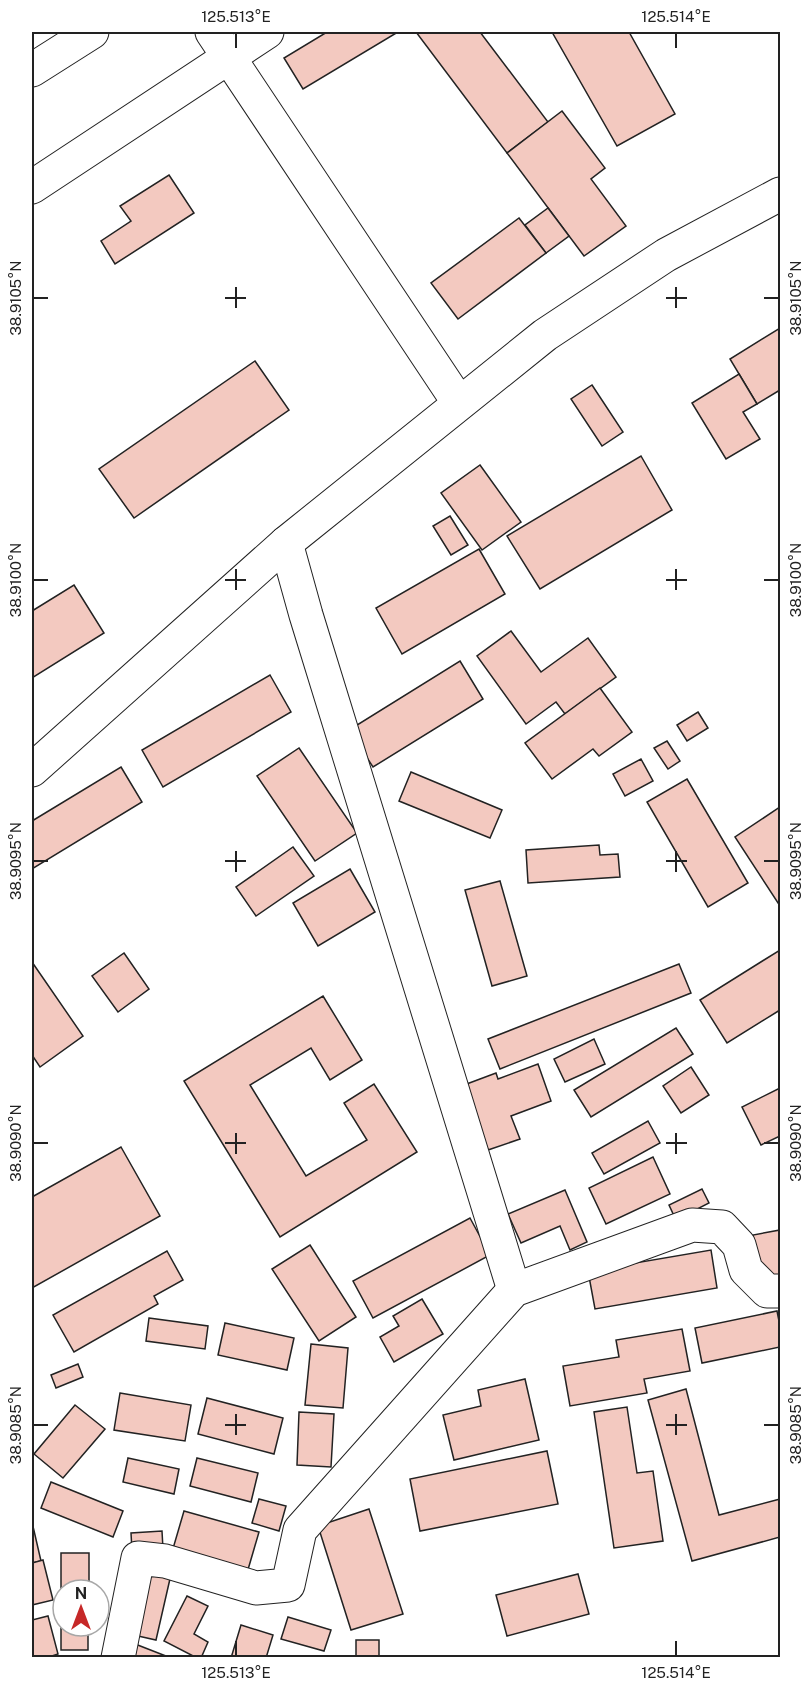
<svg xmlns="http://www.w3.org/2000/svg" width="812" height="1689" viewBox="0 0 812 1689" font-family="'Public Sans',sans-serif">
<style>
.building{fill:#f3c9c0;stroke:#222;stroke-width:1.5}
.lines{fill:none;stroke-linecap:round;stroke-linejoin:round}
.minor-casing{stroke:#222;stroke-width:35}
.major-casing{stroke:#222;stroke-width:35}
.minor{stroke:#fff;stroke-width:33}
.major{stroke:#fff;stroke-width:33}
.ticks{fill:none;stroke:#222;stroke-width:2}
.neatline{fill:none;stroke:#222;stroke-width:2}
.ticks-label{font-size:15px;text-anchor:middle;fill:#222}
</style>
<rect width="100%" height="100%" fill="#fff"/>
<g class="building">
<polygon points="327,32 398,32 303,89 284,58"/>
<polygon points="416,32 480,32 548,122 507,153"/>
<polygon points="552,32 629,32 675,114 617,146"/>
<polygon points="562,111 605,168 591,179 626,226 584,256 507,153"/>
<polygon points="169,175 194,213 115,264 101,241 131,221 120,206"/>
<polygon points="548,208 569,236 546,253 525,225"/>
<polygon points="519,218 546,253 458,319 431,283"/>
<polygon points="780,328 780,390 757,404 730,359"/>
<polygon points="255,361 289,410 134,518 99,469"/>
<polygon points="739,374 757,404 743,412 760,439 726,459 692,403"/>
<polygon points="592,385 623,432 602,446 571,399"/>
<polygon points="641,456 672,510 540,589 507,536"/>
<polygon points="480,465 521,522 482,550 441,493"/>
<polygon points="450,516 468,545 451,555 433,526"/>
<polygon points="479,549 505,594 402,654 376,608"/>
<polygon points="74,585 104,633 32,678 32,611"/>
<polygon points="511,631 541,672 588,638 616,677 565,714 556,702 526,724 477,656"/>
<polygon points="460,661 483,699 373,767 349,730"/>
<polygon points="270,675 291,712 163,787 142,750"/>
<polygon points="600,688 632,732 599,756 593,749 552,779 525,743"/>
<polygon points="698,712 708,728 687,741 677,725"/>
<polygon points="667,741 680,761 668,769 654,748"/>
<polygon points="299,748 357,833 315,861 257,776"/>
<polygon points="641,759 653,781 625,796 613,774"/>
<polygon points="121,767 142,802 32,869 32,821"/>
<polygon points="411,772 502,810 490,838 399,801"/>
<polygon points="687,779 748,883 708,907 647,802"/>
<polygon points="780,807 780,906 735,837"/>
<polygon points="599,845 600,855 618,854 620,877 528,883 526,850"/>
<polygon points="293,847 314,876 256,916 236,887"/>
<polygon points="350,869 375,912 318,946 293,903"/>
<polygon points="500,881 527,976 492,986 465,890"/>
<polygon points="780,950 780,1010 727,1043 700,1000"/>
<polygon points="124,953 149,989 118,1012 92,976"/>
<polygon points="32,962 83,1036 40,1067 32,1055"/>
<polygon points="679,964 691,993 500,1069 488,1039"/>
<polygon points="323,996 362,1060 330,1080 311,1048 250,1085 306,1176 367,1140 344,1103 374,1084 417,1152 280,1237 184,1081"/>
<polygon points="676,1028 693,1054 591,1117 574,1090"/>
<polygon points="594,1039 605,1064 565,1082 554,1059"/>
<polygon points="538,1064 551,1101 511,1116 520,1139 488,1150 464,1085 496,1073 498,1079"/>
<polygon points="691,1067 709,1095 681,1113 663,1086"/>
<polygon points="780,1088 780,1136 761,1145 742,1107"/>
<polygon points="648,1121 660,1143 604,1174 592,1153"/>
<polygon points="121,1147 160,1216 32,1288 32,1197"/>
<polygon points="653,1157 670,1194 606,1224 589,1188"/>
<polygon points="702,1189 709,1203 676,1220 669,1205"/>
<polygon points="565,1190 587,1242 570,1250 560,1226 521,1243 508,1214"/>
<polygon points="470,1218 490,1255 373,1318 353,1281"/>
<polygon points="780,1230 780,1275 761,1278 753,1235"/>
<polygon points="310,1245 356,1317 319,1341 272,1269"/>
<polygon points="711,1250 717,1288 595,1309 588,1271"/>
<polygon points="167,1251 183,1280 154,1296 158,1304 74,1352 53,1315"/>
<polygon points="422,1299 443,1334 394,1362 380,1337 399,1326 393,1316"/>
<polygon points="777,1311 780,1326 780,1347 702,1363 695,1328"/>
<polygon points="149,1318 208,1326 205,1349 146,1341"/>
<polygon points="225,1323 294,1338 287,1370 218,1355"/>
<polygon points="682,1329 690,1371 644,1379 647,1393 570,1406 563,1366 619,1357 616,1340"/>
<polygon points="311,1344 348,1348 343,1408 305,1405"/>
<polygon points="78,1364 83,1377 56,1388 51,1375"/>
<polygon points="525,1379 539,1440 454,1460 443,1415 481,1406 478,1390"/>
<polygon points="686,1389 719,1515 780,1499 780,1537 692,1561 648,1400"/>
<polygon points="120,1393 191,1405 185,1441 114,1430"/>
<polygon points="207,1398 283,1418 274,1454 198,1434"/>
<polygon points="75,1405 105,1429 63,1478 34,1454"/>
<polygon points="627,1407 637,1473 653,1471 663,1541 614,1548 594,1412"/>
<polygon points="299,1412 334,1414 331,1467 297,1465"/>
<polygon points="547,1451 558,1504 420,1531 410,1479"/>
<polygon points="128,1458 179,1469 174,1494 123,1482"/>
<polygon points="197,1458 258,1473 251,1502 190,1486"/>
<polygon points="51,1482 123,1511 113,1537 41,1508"/>
<polygon points="259,1499 286,1506 279,1531 252,1523"/>
<polygon points="369,1509 403,1614 351,1630 318,1526"/>
<polygon points="184,1511 259,1532 247,1573 172,1552"/>
<polygon points="32,1522 41,1561 32,1563"/>
<polygon points="162,1531 163,1549 132,1551 131,1533"/>
<polygon points="61,1553 89,1553 89,1590 63,1590 63,1626 88,1626 88,1650 61,1650"/>
<polygon points="43,1560 53,1600 32,1605 32,1563"/>
<polygon points="145,1564 172,1570 156,1640 129,1634"/>
<polygon points="578,1574 589,1614 507,1636 496,1595"/>
<polygon points="187,1596 208,1606 194,1634 208,1642 201,1658 197,1658 164,1641"/>
<polygon points="48,1616 58,1654 46,1658 32,1658 32,1620"/>
<polygon points="288,1617 331,1630 324,1651 281,1639"/>
<polygon points="241,1625 273,1635 266,1658 231,1658"/>
<rect x="356" y="1640" width="23" height="18"/>
<polygon points="130,1642 171,1658 124,1658"/>
</g>
<g class="lines">
<g class="minor-casing">
<g id="minor">
<polyline points="212,32 459,403"/>
<polyline points="32,70 92,32"/>
<polyline points="32,187 267,32"/>
<polyline points="286,543 306,615 514,1290"/>
<polyline points="118,1658 138,1558 165,1561 256,1588 288,1585 300,1530 514,1290 692,1225 722,1227 739,1245 746,1270 767,1291 780,1291"/>
</g>
</g>
<g class="major-casing">
<polyline id="major" points="32,770 286,543 545,335 666,255 780,194"/>
</g>
<use href="#minor" class="minor"/>
<use href="#major" class="major"/>
</g>
<path class="ticks" d="M236,33V48M676,33V48M236,287V308M676,287V308M33,298H48M225,298H246M666,298H687M764,298H779M236,569V590M676,569V590M33,580H48M225,580H246M666,580H687M764,580H779M236,851V872M676,851V872M33,861H48M225,861H246M666,861H687M764,861H779M236,1133V1154M676,1133V1154M33,1143H48M225,1143H246M666,1143H687M764,1143H779M236,1414V1435M676,1414V1435M33,1425H48M225,1425H246M666,1425H687M764,1425H779M236,1641V1656M676,1641V1656"/>
<rect width="812" height="1689" fill="none" stroke="#ffffff" stroke-width="66"/>
<g transform="translate(81 1608)"><circle r="28" fill="#ffffff" stroke="#a7a7a7" stroke-width="1.5"/>
<path d="M0-4.5L10 22L0 15L-10 22Z" fill="#c62828"/>
<text y="-9" font-size="16" font-weight="bold" text-anchor="middle" fill="#222222">N</text>
</g>
<rect x="33" y="33" width="746" height="1623" class="neatline"/>
<g class="ticks-label">
<text x="236" y="22">125.513°E</text>
<text x="676" y="22">125.514°E</text>
<text transform="translate(16 298) rotate(-90)" y="5">38.9105°N</text>
<text transform="translate(796 298) rotate(-90)" y="5">38.9105°N</text>
<text transform="translate(16 580) rotate(-90)" y="5">38.9100°N</text>
<text transform="translate(796 580) rotate(-90)" y="5">38.9100°N</text>
<text transform="translate(16 861) rotate(-90)" y="5">38.9095°N</text>
<text transform="translate(796 861) rotate(-90)" y="5">38.9095°N</text>
<text transform="translate(16 1143) rotate(-90)" y="5">38.9090°N</text>
<text transform="translate(796 1143) rotate(-90)" y="5">38.9090°N</text>
<text transform="translate(16 1425) rotate(-90)" y="5">38.9085°N</text>
<text transform="translate(796 1425) rotate(-90)" y="5">38.9085°N</text>
<text x="236" y="1678">125.513°E</text>
<text x="676" y="1678">125.514°E</text>
</g>
</svg>
